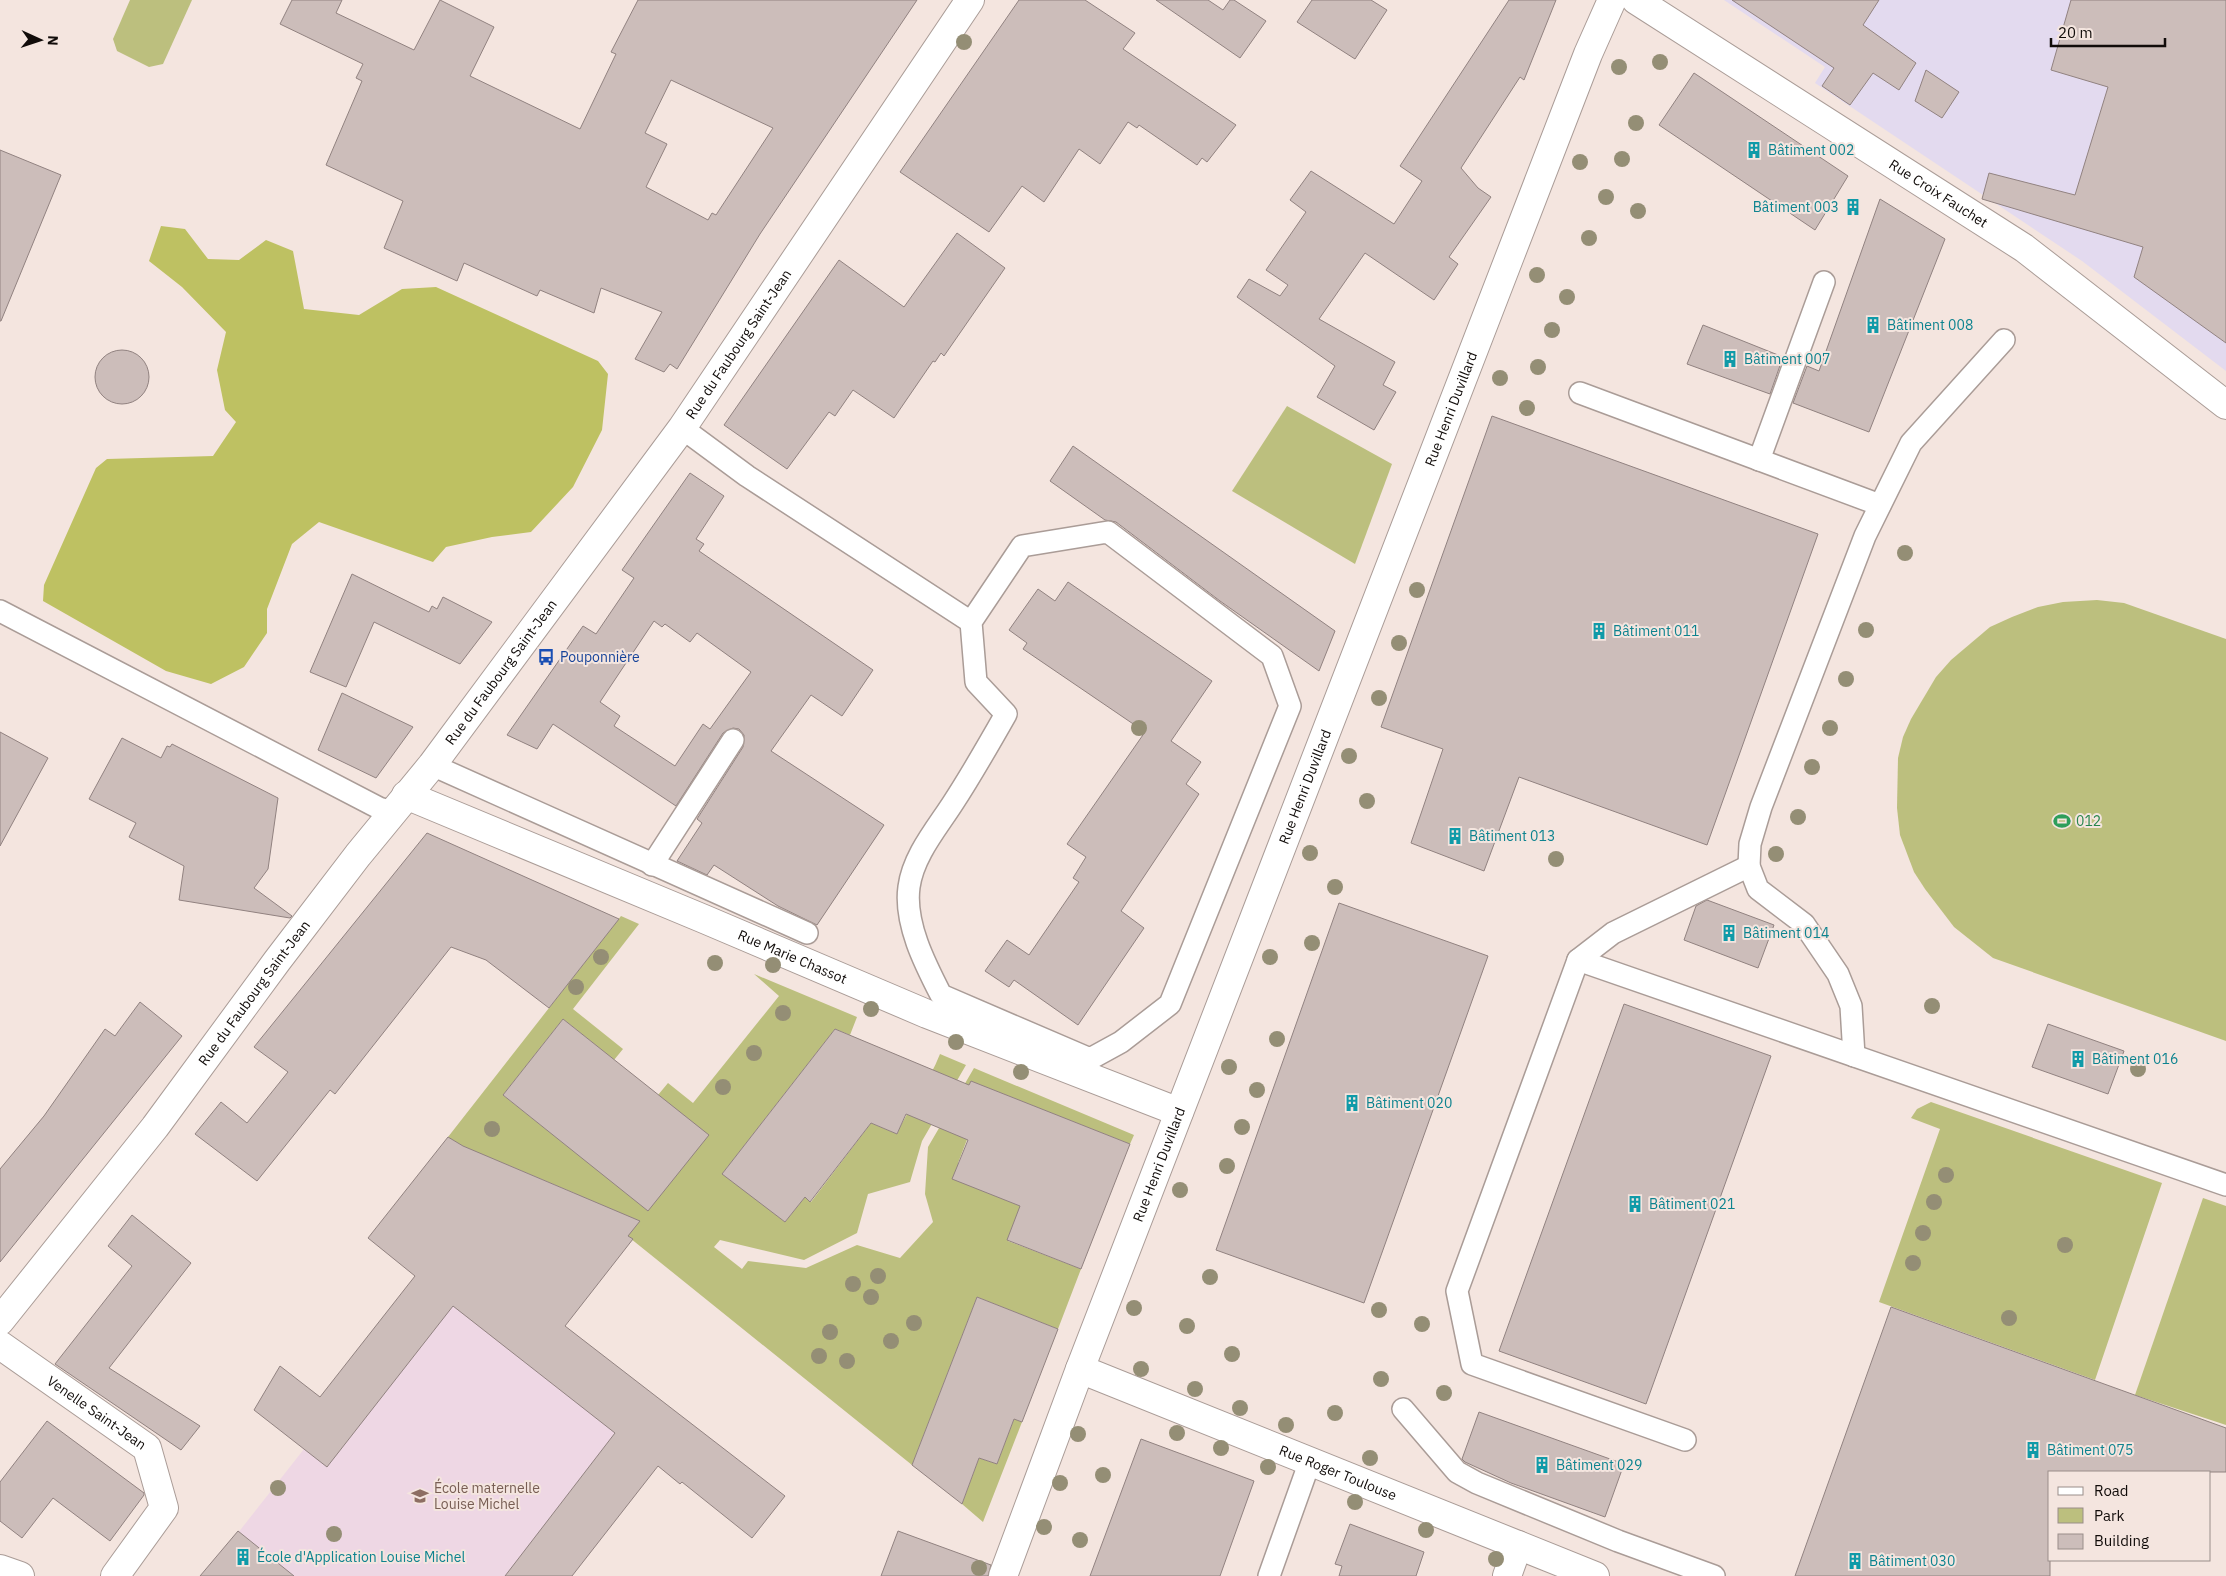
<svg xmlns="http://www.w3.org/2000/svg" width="2226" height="1576" viewBox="0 0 2226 1576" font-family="'IBM Plex Sans',sans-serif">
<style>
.industrial{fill:#e3daef}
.education{fill:#eed7e4}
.green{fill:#bcbf7e}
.forest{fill:#bec162}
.building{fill:#ccbdba;stroke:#918280;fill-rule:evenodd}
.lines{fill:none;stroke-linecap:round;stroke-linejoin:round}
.service-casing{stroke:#aa9c97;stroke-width:24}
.pedestrian-casing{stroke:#aa9c97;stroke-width:30}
.minor-casing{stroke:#aa9c97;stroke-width:30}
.primary-casing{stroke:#aa9c97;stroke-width:30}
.service{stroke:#fff;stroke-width:21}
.pedestrian{stroke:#fff;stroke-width:28}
.minor{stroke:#fff;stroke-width:28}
.primary{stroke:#fff;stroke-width:28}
.tree{fill:#948e75}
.labels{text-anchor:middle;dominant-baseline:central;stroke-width:4;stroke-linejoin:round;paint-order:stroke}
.culture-label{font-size:14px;fill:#0d838f;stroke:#f4e5df;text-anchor:start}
.street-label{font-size:14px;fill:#110c0a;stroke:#f4e5df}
.transit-label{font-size:14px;fill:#164399;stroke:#f4e5df;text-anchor:start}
.leisure-label{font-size:14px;fill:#27864d;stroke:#f4e5df;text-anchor:start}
.education-label{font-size:14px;fill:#785e54;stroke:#f4e5df;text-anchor:start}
</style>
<rect width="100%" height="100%" fill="#f4e5df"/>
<polygon class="industrial" points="1724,0 2226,0 2226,371 2082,261 1815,83 1825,67"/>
<polygon class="education" points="445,1270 635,1416 512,1576 204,1576"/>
<g class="green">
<polygon points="130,0 192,0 163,64 149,67 117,51 113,39"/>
<polygon points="1287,406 1392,464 1355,564 1232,491"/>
<polygon points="2097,600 2124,603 2226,639 2226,1041 1993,958 1954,927 1925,889 1914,872 1900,835 1897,808 1898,758 1903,737 1911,719 1936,677 1951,660 1990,627 2012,617 2038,607 2063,602"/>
<path d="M621,916L639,924L573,1009L623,1049L614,1060L563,1019L503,1095L648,1210L658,1095L668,1083L693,1103L779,996L754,974L857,1017L850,1035L835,1029L723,1173L785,1222L805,1197L811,1202L871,1123L897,1134C909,1106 929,1083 940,1054L966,1065L922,1141L910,1182L868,1194L857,1233L804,1260L720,1240L714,1247L742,1269L748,1261L806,1268L857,1245L900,1258L933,1222L925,1194L928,1147L974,1068L1134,1135L1130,1144L987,1088L958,1163L1027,1190L1008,1241L1081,1269L1058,1329L977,1297L912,1465L574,1193L462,1146L448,1137Z"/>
<polygon points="1931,1102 2162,1183 2095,1380 1879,1302 1940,1129 1911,1118 1917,1109"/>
<polygon points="2203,1198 2226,1206 2226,1425 2135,1395"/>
<polygon points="1014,1419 1022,1422 983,1522 962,1504 979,1458 997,1464"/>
</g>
<polygon class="forest" points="161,226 185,229 208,259 239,260 266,240 293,251 304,309 359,315 402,289 436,287 598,361 608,374 602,430 573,487 531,532 492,537 446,547 433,562 319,522 292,544 267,609 267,633 244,667 211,684 166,671 43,601 44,585 96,468 107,459 213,456 236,422 225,410 217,370 226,332 182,287 149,261"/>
<g class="building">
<path d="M292,0H342L336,13L414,50L440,0L494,27L470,76L580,129L616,54L611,52L638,0H917L760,234L677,369L670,364L664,372L635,359L662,312L601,288L594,313L540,290L537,296L464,263L457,281L384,248L403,201L326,165L362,81L356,78L363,64L280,24ZM671,80L773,128L716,215L712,213L708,220L646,187L667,144L645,133Z"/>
<polygon points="1019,0 1085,0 1135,33 1123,49 1236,125 1207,162 1202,158 1197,165 1139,125 1137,128 1128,122 1100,164 1079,149 1044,202 1022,186 989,232 900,172"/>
<polygon points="1156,0 1208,0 1223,10 1230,0 1234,0 1266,21 1240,58"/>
<polygon points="1312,0 1371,0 1387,10 1355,59 1297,22"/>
<polygon points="1509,0 1556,0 1524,80 1520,77 1461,168 1478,188 1491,197 1449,257 1458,264 1434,300 1365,253 1319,319 1395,362 1383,385 1396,392 1374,430 1317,397 1335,366 1237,297 1249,279 1280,296 1288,285 1266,270 1306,212 1290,200 1311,171 1394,224 1422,181 1400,166"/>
<polygon points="1732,0 1879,0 1863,25 1916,63 1899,90 1873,73 1850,105 1822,86 1834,68"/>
<polygon points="2071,0 2226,0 2226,343 2134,277 2143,247 1982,199 1989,173 2075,195 2108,87 2051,70"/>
<polygon points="1926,70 1959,92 1942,118 1915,101"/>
<polygon points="1694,73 1848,176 1815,230 1659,125"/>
<polygon points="0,150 61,175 1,321 0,321"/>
<polygon points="1880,199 1945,239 1869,432 1793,403 1807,366 1819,371"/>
<polygon points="957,233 1005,268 944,356 941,353 935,362 933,361 894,418 853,390 835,416 829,412 787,469 724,425 839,260 904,307"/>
<polygon points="1703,325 1783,357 1770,394 1687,364"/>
<circle cx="122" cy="377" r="27"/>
<polygon points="1492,416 1818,534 1707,845 1519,777 1484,871 1411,843 1443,749 1381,727"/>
<polygon points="1073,446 1335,631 1319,671 1220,601 1116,522 1105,520 1050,481"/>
<path d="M690,473L724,496L696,539L704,544L699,551L873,670L842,716L811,695L771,751L884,825L817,925L778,906L714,865L707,875L677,861L702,823L697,819L743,747L744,735L739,729L733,728L723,733L676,806L553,724L537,749L507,735L583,626L596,634L634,578L622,570ZM654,621L662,627L665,624L690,642L697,633L751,672L710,729L703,724L675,766L614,726L620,716L600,702Z"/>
<polygon points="352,574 429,612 432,606 437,609 443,597 492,622 460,664 374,622 346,687 310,672"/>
<polygon points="1068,582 1212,681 1171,741 1201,762 1186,784 1199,794 1121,911 1144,928 1078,1025 1014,980 1009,987 985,971 1007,940 1029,955 1079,882 1073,878 1086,857 1067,844 1145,732 1023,649 1027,643 1009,630 1038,589 1055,601"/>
<polygon points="342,693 413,727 376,778 318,750"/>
<polygon points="0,732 48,758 0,846"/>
<polygon points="122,738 161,758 167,746 170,747 172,744 278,798 268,869 254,888 292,916 290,918 179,900 184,866 129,837 136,823 89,799"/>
<polygon points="427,833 619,919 549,1008 486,960 451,947 335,1094 330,1090 257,1181 195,1134 221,1102 247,1123 288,1072 254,1047"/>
<polygon points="1707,900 1774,925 1758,968 1684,940 1696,906"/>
<polygon points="1339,903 1488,956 1364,1303 1216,1250"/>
<polygon points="140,1002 182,1036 0,1262 0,1169 44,1116 105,1029 115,1036"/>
<polygon points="1624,1004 1771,1056 1646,1404 1499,1351"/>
<polygon points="563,1019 709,1135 648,1211 503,1095"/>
<polygon points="2048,1024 2124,1051 2108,1094 2032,1067"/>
<polygon points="835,1029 969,1085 971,1081 1130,1144 1081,1269 1007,1240 1020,1206 952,1179 968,1140 906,1114 897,1134 871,1123 810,1202 805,1197 785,1222 722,1174"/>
<polygon points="448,1137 463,1146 640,1221 628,1236 633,1239 565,1326 785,1496 752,1538 682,1482 680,1484 658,1466 572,1576 505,1576 615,1433 453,1306 327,1467 254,1410 280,1366 320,1397 415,1276 368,1238"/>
<polygon points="132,1215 191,1263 109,1368 200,1426 181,1450 55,1364 132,1266 108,1246"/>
<polygon points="977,1297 1058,1329 1022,1422 1014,1419 997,1464 979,1458 962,1504 912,1465"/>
<polygon points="1891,1307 2226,1428 2226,1472 2050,1472 2050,1576 1795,1576"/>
<polygon points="1479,1412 1624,1464 1605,1517 1511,1483 1465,1462 1462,1459"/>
<polygon points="47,1421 144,1493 144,1495 110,1541 53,1498 22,1538 0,1521 0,1482"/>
<polygon points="1141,1439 1254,1481 1220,1576 1090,1576"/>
<polygon points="1350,1524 1424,1552 1416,1576 1339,1576 1342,1566 1335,1564"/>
<polygon points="238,1531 294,1576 200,1576"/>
<polygon points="898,1531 991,1565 988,1576 881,1576"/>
</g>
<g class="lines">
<g class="service-casing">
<g id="service">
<polyline points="1580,393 1880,505"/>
<path d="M682,428L747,476L971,622L976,682L1006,714C989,744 972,774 953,803C937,828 913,856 909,887C904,923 925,964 941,995L1090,1059L1121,1042L1170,1004L1290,706L1272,656L1108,532L1022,546L971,622"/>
<polyline points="1759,460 1824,282"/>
<polyline points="0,611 379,808 393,812"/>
<polyline points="432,765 807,933"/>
<polyline points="652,865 733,740"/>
<polyline points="1578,960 2226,1185"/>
<polyline points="1854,1056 1851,1006 1838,974 1804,924 1758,889 1749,866 1750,844 1761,807 1865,536 1911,443 2004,340"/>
<polyline points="1403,1409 1457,1472 1477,1483 1618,1541 1714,1576"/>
<polyline points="1685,1440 1472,1364 1457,1291 1578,960 1613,933 1749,866"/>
<polyline points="1269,1576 1310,1461"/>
</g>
</g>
<g class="pedestrian-casing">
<polyline id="pedestrian" points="1507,1576 1518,1545"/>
</g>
<g class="minor-casing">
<g id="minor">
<path id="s1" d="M1636,0L2024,248L2226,405"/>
<path id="s2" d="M406,795L704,919L927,1014L1179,1112"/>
<path id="s3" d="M0,1345L147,1448L164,1508L115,1576"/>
<path id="s4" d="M1080,1369L1595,1576"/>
<polyline points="0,1569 20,1576"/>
<path id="s5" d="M1003,1576L1080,1369L1588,54L1612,0"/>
</g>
</g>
<g class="primary-casing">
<g id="primary">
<path id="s6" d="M0,1321L155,1127L277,961L358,855L432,765L682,428L970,0"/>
</g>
</g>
<use href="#service" class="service"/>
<use href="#pedestrian" class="pedestrian"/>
<use href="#minor" class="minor"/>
<use href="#primary" class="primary"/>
</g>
<g class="tree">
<circle cx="964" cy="42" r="8"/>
<circle cx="1660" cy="62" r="8"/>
<circle cx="1619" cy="67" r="8"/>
<circle cx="1636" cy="123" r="8"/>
<circle cx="1622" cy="159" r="8"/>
<circle cx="1580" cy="162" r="8"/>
<circle cx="1606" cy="197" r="8"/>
<circle cx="1638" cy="211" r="8"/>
<circle cx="1589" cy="238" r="8"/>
<circle cx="1537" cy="275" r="8"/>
<circle cx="1567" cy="297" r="8"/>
<circle cx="1552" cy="330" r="8"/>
<circle cx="1538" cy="367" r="8"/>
<circle cx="1500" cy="378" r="8"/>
<circle cx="1527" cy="408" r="8"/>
<circle cx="1905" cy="553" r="8"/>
<circle cx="1417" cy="590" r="8"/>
<circle cx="1866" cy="630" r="8"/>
<circle cx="1399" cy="643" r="8"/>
<circle cx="1846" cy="679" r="8"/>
<circle cx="1379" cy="698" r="8"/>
<circle cx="1139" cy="728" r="8"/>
<circle cx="1830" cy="728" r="8"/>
<circle cx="1349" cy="756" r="8"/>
<circle cx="1812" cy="767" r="8"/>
<circle cx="1367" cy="801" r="8"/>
<circle cx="1798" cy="817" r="8"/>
<circle cx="1310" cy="853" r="8"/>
<circle cx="1776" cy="854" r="8"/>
<circle cx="1556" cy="859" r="8"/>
<circle cx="1335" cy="887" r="8"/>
<circle cx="1312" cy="943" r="8"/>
<circle cx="601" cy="957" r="8"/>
<circle cx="1270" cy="957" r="8"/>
<circle cx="715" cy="963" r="8"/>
<circle cx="773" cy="965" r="8"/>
<circle cx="576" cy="987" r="8"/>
<circle cx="1932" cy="1006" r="8"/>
<circle cx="871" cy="1009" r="8"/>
<circle cx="783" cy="1013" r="8"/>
<circle cx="1277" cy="1039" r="8"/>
<circle cx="956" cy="1042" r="8"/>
<circle cx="754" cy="1053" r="8"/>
<circle cx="1229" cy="1067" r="8"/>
<circle cx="2138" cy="1069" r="8"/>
<circle cx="1021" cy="1072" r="8"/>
<circle cx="723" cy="1087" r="8"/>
<circle cx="1257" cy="1090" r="8"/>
<circle cx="1242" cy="1127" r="8"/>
<circle cx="492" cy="1129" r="8"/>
<circle cx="1227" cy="1166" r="8"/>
<circle cx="1946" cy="1175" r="8"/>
<circle cx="1180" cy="1190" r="8"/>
<circle cx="1934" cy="1202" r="8"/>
<circle cx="1923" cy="1233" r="8"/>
<circle cx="2065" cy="1245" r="8"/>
<circle cx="1913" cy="1263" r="8"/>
<circle cx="878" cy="1276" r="8"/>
<circle cx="1210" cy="1277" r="8"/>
<circle cx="853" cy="1284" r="8"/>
<circle cx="871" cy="1297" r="8"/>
<circle cx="1134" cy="1308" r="8"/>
<circle cx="1379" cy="1310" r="8"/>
<circle cx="2009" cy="1318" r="8"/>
<circle cx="914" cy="1323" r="8"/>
<circle cx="1422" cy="1324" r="8"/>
<circle cx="1187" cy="1326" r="8"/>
<circle cx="830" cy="1332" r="8"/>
<circle cx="891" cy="1341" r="8"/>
<circle cx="1232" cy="1354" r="8"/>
<circle cx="819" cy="1356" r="8"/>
<circle cx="847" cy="1361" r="8"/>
<circle cx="1141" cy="1369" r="8"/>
<circle cx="1381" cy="1379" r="8"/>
<circle cx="1195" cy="1389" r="8"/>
<circle cx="1444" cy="1393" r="8"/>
<circle cx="1240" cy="1408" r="8"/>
<circle cx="1335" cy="1413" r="8"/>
<circle cx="1286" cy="1425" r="8"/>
<circle cx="1177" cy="1433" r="8"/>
<circle cx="1078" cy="1434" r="8"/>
<circle cx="1221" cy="1448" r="8"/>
<circle cx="1370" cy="1458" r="8"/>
<circle cx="1268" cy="1467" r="8"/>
<circle cx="1103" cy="1475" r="8"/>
<circle cx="1060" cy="1483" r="8"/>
<circle cx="278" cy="1488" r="8"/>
<circle cx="1355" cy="1502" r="8"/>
<circle cx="1044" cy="1527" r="8"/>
<circle cx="1426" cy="1530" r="8"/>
<circle cx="334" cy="1534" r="8"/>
<circle cx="1080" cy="1540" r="8"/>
<circle cx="1496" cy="1559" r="8"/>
<circle cx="979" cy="1568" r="8"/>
</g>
<defs>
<g id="building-bare" transform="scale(1.35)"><path d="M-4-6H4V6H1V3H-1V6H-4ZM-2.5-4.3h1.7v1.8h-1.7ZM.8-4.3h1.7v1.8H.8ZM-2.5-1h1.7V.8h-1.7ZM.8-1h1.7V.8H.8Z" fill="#0f9aa8" stroke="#f4e5df" stroke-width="2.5" paint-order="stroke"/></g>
<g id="bus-bare" transform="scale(1.35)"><path d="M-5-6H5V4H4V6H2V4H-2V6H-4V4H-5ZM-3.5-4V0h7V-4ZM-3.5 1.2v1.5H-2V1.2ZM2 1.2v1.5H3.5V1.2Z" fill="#1a4fb4" stroke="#f4e5df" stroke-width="2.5" paint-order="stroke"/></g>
<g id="stadium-bare" transform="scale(1.35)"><path d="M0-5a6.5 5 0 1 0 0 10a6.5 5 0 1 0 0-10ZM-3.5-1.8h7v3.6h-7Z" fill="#2e9e5b" stroke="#f4e5df" stroke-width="2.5" paint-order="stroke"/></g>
<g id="school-bare" transform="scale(1.35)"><path d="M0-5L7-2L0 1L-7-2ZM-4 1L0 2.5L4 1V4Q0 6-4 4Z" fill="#8d6e63" stroke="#f4e5df" stroke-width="2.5" paint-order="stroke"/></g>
</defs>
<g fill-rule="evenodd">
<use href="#building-bare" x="1754" y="150"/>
<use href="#building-bare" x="1853" y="207"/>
<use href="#building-bare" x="1873" y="325"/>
<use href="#building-bare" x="1730" y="359"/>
<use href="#building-bare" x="1599" y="631"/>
<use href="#bus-bare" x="546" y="657"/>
<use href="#stadium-bare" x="2062" y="821"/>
<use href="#building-bare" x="1455" y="836"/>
<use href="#building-bare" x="1729" y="933"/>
<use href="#building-bare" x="2078" y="1059"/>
<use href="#building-bare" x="1352" y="1103"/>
<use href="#building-bare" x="1635" y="1204"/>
<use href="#building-bare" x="2033" y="1450"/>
<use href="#building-bare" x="1542" y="1465"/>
<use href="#school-bare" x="420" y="1496"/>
<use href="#building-bare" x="243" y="1557"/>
<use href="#building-bare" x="1855" y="1561"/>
</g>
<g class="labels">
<g class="culture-label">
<text x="1768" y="150">Bâtiment 002</text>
<text x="1839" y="207" text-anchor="end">Bâtiment 003</text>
<text x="1887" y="325">Bâtiment 008</text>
<text x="1744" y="359">Bâtiment 007</text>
<text x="1613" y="631">Bâtiment 011</text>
<text x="1469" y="836">Bâtiment 013</text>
<text x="1743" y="933">Bâtiment 014</text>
<text x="2092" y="1059">Bâtiment 016</text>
<text x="1366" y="1103">Bâtiment 020</text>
<text x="1649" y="1204">Bâtiment 021</text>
<text x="2047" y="1450">Bâtiment 075</text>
<text x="1556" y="1465">Bâtiment 029</text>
<text x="257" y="1557">École d'Application Louise Michel</text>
<text x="1869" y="1561">Bâtiment 030</text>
</g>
<g class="street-label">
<text stroke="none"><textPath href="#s1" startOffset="359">Rue Croix Fauchet</textPath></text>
<text stroke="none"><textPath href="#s6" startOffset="1225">Rue du Faubourg Saint-Jean</textPath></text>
<text stroke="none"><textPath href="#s5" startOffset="1250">Rue Henri Duvillard</textPath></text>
<text stroke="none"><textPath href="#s6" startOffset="820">Rue du Faubourg Saint-Jean</textPath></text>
<text stroke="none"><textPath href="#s5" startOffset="845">Rue Henri Duvillard</textPath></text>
<text stroke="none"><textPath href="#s2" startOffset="419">Rue Marie Chassot</textPath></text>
<text stroke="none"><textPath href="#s6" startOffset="415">Rue du Faubourg Saint-Jean</textPath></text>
<text stroke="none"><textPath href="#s5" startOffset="440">Rue Henri Duvillard</textPath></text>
<text stroke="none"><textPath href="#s3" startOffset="118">Venelle Saint-Jean</textPath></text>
<text stroke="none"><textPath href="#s4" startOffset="278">Rue Roger Toulouse</textPath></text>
</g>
<g class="transit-label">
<text x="560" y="657">Pouponnière</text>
</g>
<g class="leisure-label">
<text x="2076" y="821">012</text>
</g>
<g class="education-label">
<text x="434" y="1488">École maternelle<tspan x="434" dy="16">Louise Michel</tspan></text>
</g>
</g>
<rect x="2048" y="1471" width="162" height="90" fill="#f4e5df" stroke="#998e8a"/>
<rect x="2058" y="1487" width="25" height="8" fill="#ffffff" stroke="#998e8a"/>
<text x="2094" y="1496" font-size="15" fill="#110c0a">Road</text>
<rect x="2058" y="1508" width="25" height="15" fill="#bcbf7e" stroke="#998e8a"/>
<text x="2094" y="1521" font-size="15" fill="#110c0a">Park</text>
<rect x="2058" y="1534" width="25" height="15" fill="#ccbdba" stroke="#998e8a"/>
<text x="2094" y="1546" font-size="15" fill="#110c0a">Building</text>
<g transform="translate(40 40) rotate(93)" stroke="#f4e5df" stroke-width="4" paint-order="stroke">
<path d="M0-4L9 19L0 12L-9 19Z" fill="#110c0a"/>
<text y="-8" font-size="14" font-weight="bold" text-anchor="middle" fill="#110c0a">N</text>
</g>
<path d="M2051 38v8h114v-8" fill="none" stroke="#110c0a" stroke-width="2.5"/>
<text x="2058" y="38" font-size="15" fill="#110c0a" stroke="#f4e5df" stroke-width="4" paint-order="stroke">20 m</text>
</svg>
